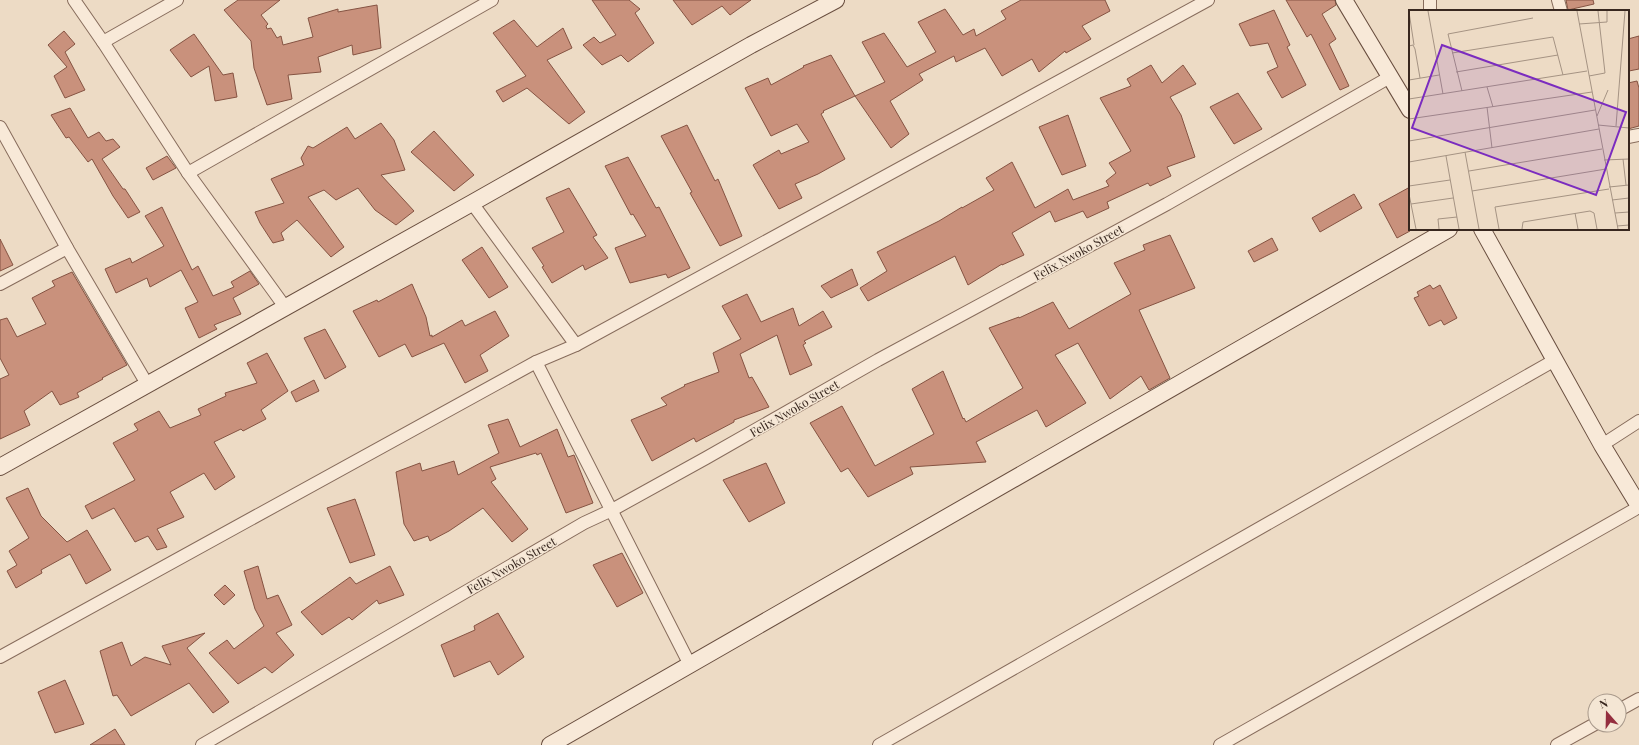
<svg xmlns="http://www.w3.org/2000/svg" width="1639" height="745" viewBox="0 0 1639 745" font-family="'Playfair Display',serif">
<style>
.building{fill:#c9917c;stroke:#855342}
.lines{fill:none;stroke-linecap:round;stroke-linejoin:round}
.street-casing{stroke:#876c5c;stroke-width:14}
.secondary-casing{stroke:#694e3f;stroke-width:18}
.street{stroke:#f8e9d8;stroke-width:12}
.secondary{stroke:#f8e9d8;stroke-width:16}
.labels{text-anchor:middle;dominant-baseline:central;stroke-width:3;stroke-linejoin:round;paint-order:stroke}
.street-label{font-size:12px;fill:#38271f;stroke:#f4e6d4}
.inset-road{fill:none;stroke:#a59383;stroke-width:1}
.view{fill:#7b2cbf;fill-opacity:0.15;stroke:#7b2cbf;stroke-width:2}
.inset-edge{fill:none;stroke:#38271f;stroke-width:2}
</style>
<rect width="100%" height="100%" fill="#eddbc5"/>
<g class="building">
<polygon points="238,0 280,0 261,15 268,24 266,26 267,29 271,28 277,38 281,36 283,45 313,37 308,18 338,9 338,12 377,5 381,48 353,55 352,45 318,57 321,72 288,75 292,99 267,105 254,68 251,41 224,10"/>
<polygon points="592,0 629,0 640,9 635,13 654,43 628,62 621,55 602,65 583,45 594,37 600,43 616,35"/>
<polygon points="673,0 751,0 730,15 722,6 692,25"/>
<polygon points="1021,0 1105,0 1110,11 1082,26 1091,39 1066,53 1065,51 1039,72 1032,59 1002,76 985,48 956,62 954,56 919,74 923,80 890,101 909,134 891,148 855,96 885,82 862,42 884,33 907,67 936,52 918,22 945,9 963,35 974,29 976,36 1006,19 1001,11"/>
<polygon points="1286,0 1335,0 1336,5 1322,14 1336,39 1329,44 1349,86 1340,90 1311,34 1307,37"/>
<polygon points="1566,0 1593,0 1594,4 1568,10"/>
<polygon points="1274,10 1290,45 1287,47 1306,85 1282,98 1267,72 1278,67 1268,43 1250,46 1239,24"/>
<polygon points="514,20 537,47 563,28 572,48 547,60 585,112 569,124 527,88 503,102 496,91 526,76 493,33"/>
<polygon points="64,31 75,44 65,52 85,90 65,98 54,76 67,67 48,45"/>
<polygon points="194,34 223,75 233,73 237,97 215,101 209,66 191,77 170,50"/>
<polygon points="1639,36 1639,69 1629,71 1628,39"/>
<polygon points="831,55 855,96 823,111 824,112 821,114 845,159 818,174 795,184 802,198 779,209 753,165 779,150 781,154 809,142 797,124 771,136 745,88 768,78 771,85 804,67 803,66"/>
<polygon points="1151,65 1162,83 1183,65 1196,84 1170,97 1181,115 1195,157 1167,167 1171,176 1150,186 1148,183 1107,202 1109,208 1087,218 1083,211 1055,222 1050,211 1012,233 1024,255 1002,265 1002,264 968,285 955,256 868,301 860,288 887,271 877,252 939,221 962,207 962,208 994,190 986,178 1012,162 1035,208 1068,189 1073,200 1109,186 1106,181 1116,173 1109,163 1131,151 1100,98 1131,86 1127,79"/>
<polygon points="1637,81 1639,88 1639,126 1628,129 1628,83"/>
<polygon points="1238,93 1262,129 1234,144 1210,107"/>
<polygon points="70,108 88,138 99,132 106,141 113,139 120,147 102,159 123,189 125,189 140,212 128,218 113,196 92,159 88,162 69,137 66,138 51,115"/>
<polygon points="1068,115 1086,166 1062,175 1039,127"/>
<polygon points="381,123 394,140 405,170 381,175 414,211 396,225 375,210 358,188 336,200 324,190 308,197 344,247 331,257 297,220 281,233 284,240 273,243 260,223 255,212 284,203 271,179 304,165 301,158 308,146 313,148 347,127 355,139"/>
<polygon points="687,125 715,181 718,179 742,236 720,246 690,193 692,192 661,136"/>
<polygon points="434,131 474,175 454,191 411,152"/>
<polygon points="167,156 176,168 153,180 146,168"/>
<polygon points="628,157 656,208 659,207 690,268 668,278 666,274 630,283 615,248 646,236 633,214 631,215 605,166"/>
<polygon points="1410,187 1410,231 1397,238 1379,204"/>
<polygon points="569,188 597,235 593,237 608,258 585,270 583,265 552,283 542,267 544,266 532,248 564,232 546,198"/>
<polygon points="1354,194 1362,208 1320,232 1312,218"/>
<polygon points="162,207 192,270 198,266 213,296 234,287 231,282 250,271 259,284 233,298 241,314 214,325 217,329 199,338 185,308 198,302 181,270 150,287 147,278 116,293 105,269 130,258 132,263 164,246 145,216"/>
<polygon points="1170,235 1195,288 1139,310 1170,378 1149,390 1141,376 1110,399 1078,343 1055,355 1086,403 1046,427 1037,410 976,442 986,462 910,467 913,474 868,497 848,468 841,472 810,423 842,406 875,466 934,434 912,389 943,371 963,419 964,418 966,422 1023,388 989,328 1019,317 1019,318 1053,302 1069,329 1131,294 1114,263 1145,250 1143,245"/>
<polygon points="1272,238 1278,250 1254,262 1248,251"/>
<polygon points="0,239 13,265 0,271"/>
<polygon points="482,247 508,287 489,298 462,260"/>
<polygon points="852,269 858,285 831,298 821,286"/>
<polygon points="72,272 127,365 102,378 103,379 77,393 79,397 60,405 52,391 24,411 30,425 0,439 0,379 9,375 0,358 0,320 7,318 17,337 46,324 32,298 55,286 52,281"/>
<polygon points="412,284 426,317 430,336 432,335 432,337 462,320 465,326 495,311 509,336 480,355 488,371 465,383 444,343 412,357 405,344 379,357 353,311 377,300 378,302"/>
<polygon points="1430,285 1433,289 1440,285 1457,318 1444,325 1441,320 1429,326 1414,298 1419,296 1417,292"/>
<polygon points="747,294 761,322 793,308 799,326 823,311 832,327 804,341 806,343 803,345 812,365 790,375 777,335 740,354 749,378 752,377 769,407 734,420 734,422 696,442 694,438 652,461 631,420 667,405 661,398 685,386 684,385 719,372 713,353 741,339 722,306"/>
<polygon points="325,329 346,367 325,379 304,338"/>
<polygon points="267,353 288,391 261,410 266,419 243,431 241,429 214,442 235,477 215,490 204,473 170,492 184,517 157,529 167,547 157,550 148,536 135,542 114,508 92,519 85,506 135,480 113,443 138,430 134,424 159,411 170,428 201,415 198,409 226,396 225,393 257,383 247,363"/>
<polygon points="314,380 319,391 296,402 291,392"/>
<polygon points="508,419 520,447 557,429 568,457 574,455 593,503 566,513 541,453 537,455 536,453 490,467 496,479 491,482 528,529 512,542 483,508 449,531 430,541 428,536 414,541 404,524 396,472 420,463 422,471 454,461 458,475 499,453 488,425"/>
<polygon points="766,463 785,503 749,522 723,480"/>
<polygon points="28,488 41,516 67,542 87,530 111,570 86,584 70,554 41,570 42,573 16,588 7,571 17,565 9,551 29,538 6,498"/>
<polygon points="355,499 375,555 350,563 327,508"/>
<polygon points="622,553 643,593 617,607 593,565"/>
<polygon points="258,566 267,599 278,595 292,625 276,633 294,655 272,673 265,667 238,684 209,653 227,640 234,649 264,626 255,609 244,571"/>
<polygon points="390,566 404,595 379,604 377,600 352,620 349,617 322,635 301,612 350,577 356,584"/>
<polygon points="225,585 235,595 224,605 214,595"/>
<polygon points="498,613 524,657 498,675 490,661 454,677 441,645 475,630 474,626"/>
<polygon points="205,633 187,648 229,702 213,713 189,683 131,716 117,695 113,696 100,651 122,642 131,666 145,657 171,665 162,646"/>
<polygon points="65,680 84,724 55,733 38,692"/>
<polygon points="115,729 125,745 90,745"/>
</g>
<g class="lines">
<g class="street-casing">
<g id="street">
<polyline points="74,0 103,42 188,173 285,307"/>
<polyline points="1558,0 1561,11"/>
<polyline points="1430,11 1430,0"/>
<polyline points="103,42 177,0"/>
<polyline points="0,127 67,248 147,384"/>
<polyline points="1628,137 1639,135"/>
<polyline points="188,173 492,0"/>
<polyline points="472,203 576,345"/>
<polyline points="0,284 67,248"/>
<polyline points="536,362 690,665"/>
<polyline points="1602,445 1639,421"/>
<polyline points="0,657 536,362 576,345 1208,0"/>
<polyline points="1619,710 1639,699"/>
<polyline points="202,745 584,523 612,510 706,458 878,360 1167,204 1390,77"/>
<polyline points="879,745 1555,360"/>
<polyline points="1220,745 1639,507"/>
<polyline points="1557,745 1595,724"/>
</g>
</g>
<g class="secondary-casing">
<g id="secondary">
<polyline points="1344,0 1410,110"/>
<polyline points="1482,229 1602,445 1639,506"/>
<polyline points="0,467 472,203 751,45 836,0"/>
<polyline points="550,745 1449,229"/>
</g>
</g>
<use href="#street" class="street"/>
<use href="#secondary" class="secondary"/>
</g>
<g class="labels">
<g class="street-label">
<text transform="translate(1078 252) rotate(-29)">Felix Nwoko Street</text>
<text transform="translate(794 408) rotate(-30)">Felix Nwoko Street</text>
<text transform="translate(511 565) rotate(-30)">Felix Nwoko Street</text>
</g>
</g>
<g transform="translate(1409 10)">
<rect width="220" height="220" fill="#eddbc5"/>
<path class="inset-road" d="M19,1L34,84M168,1L209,219M0,2L5,35M170,14L198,12V1M0,36L4,35L6,39L11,68M43,43L144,27L154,65M47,62L149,45M180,66L196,63L189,1M0,70L30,65M78,77L84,97M53,81L39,24L124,8M0,89L178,61M78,97L83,138M188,106L199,80M0,109L183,82M189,115L220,118M207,116L216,1M0,131L186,100M56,142L70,219M37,146L50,219M214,149L217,175M195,150L220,149M0,152L190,119M60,161L193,139M0,176L41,170M200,177L220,175M63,181L197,159M0,184L7,219M203,190L220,188M2,194L44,188M166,203L169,219M206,203L220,202M208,216L220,215M30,219L29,209L48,207M90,219L86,197L200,179M113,219L114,212L181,201L185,203L188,219"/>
<path class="view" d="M33,35L217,102L187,185L3,118Z"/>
<rect width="220" height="220" class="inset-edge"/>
</g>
<g transform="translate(1607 713) rotate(340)"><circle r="19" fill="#f4e6d4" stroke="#a99a8c"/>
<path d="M0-3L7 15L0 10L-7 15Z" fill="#942e3e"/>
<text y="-6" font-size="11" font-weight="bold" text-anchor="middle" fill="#38271f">N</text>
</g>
</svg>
